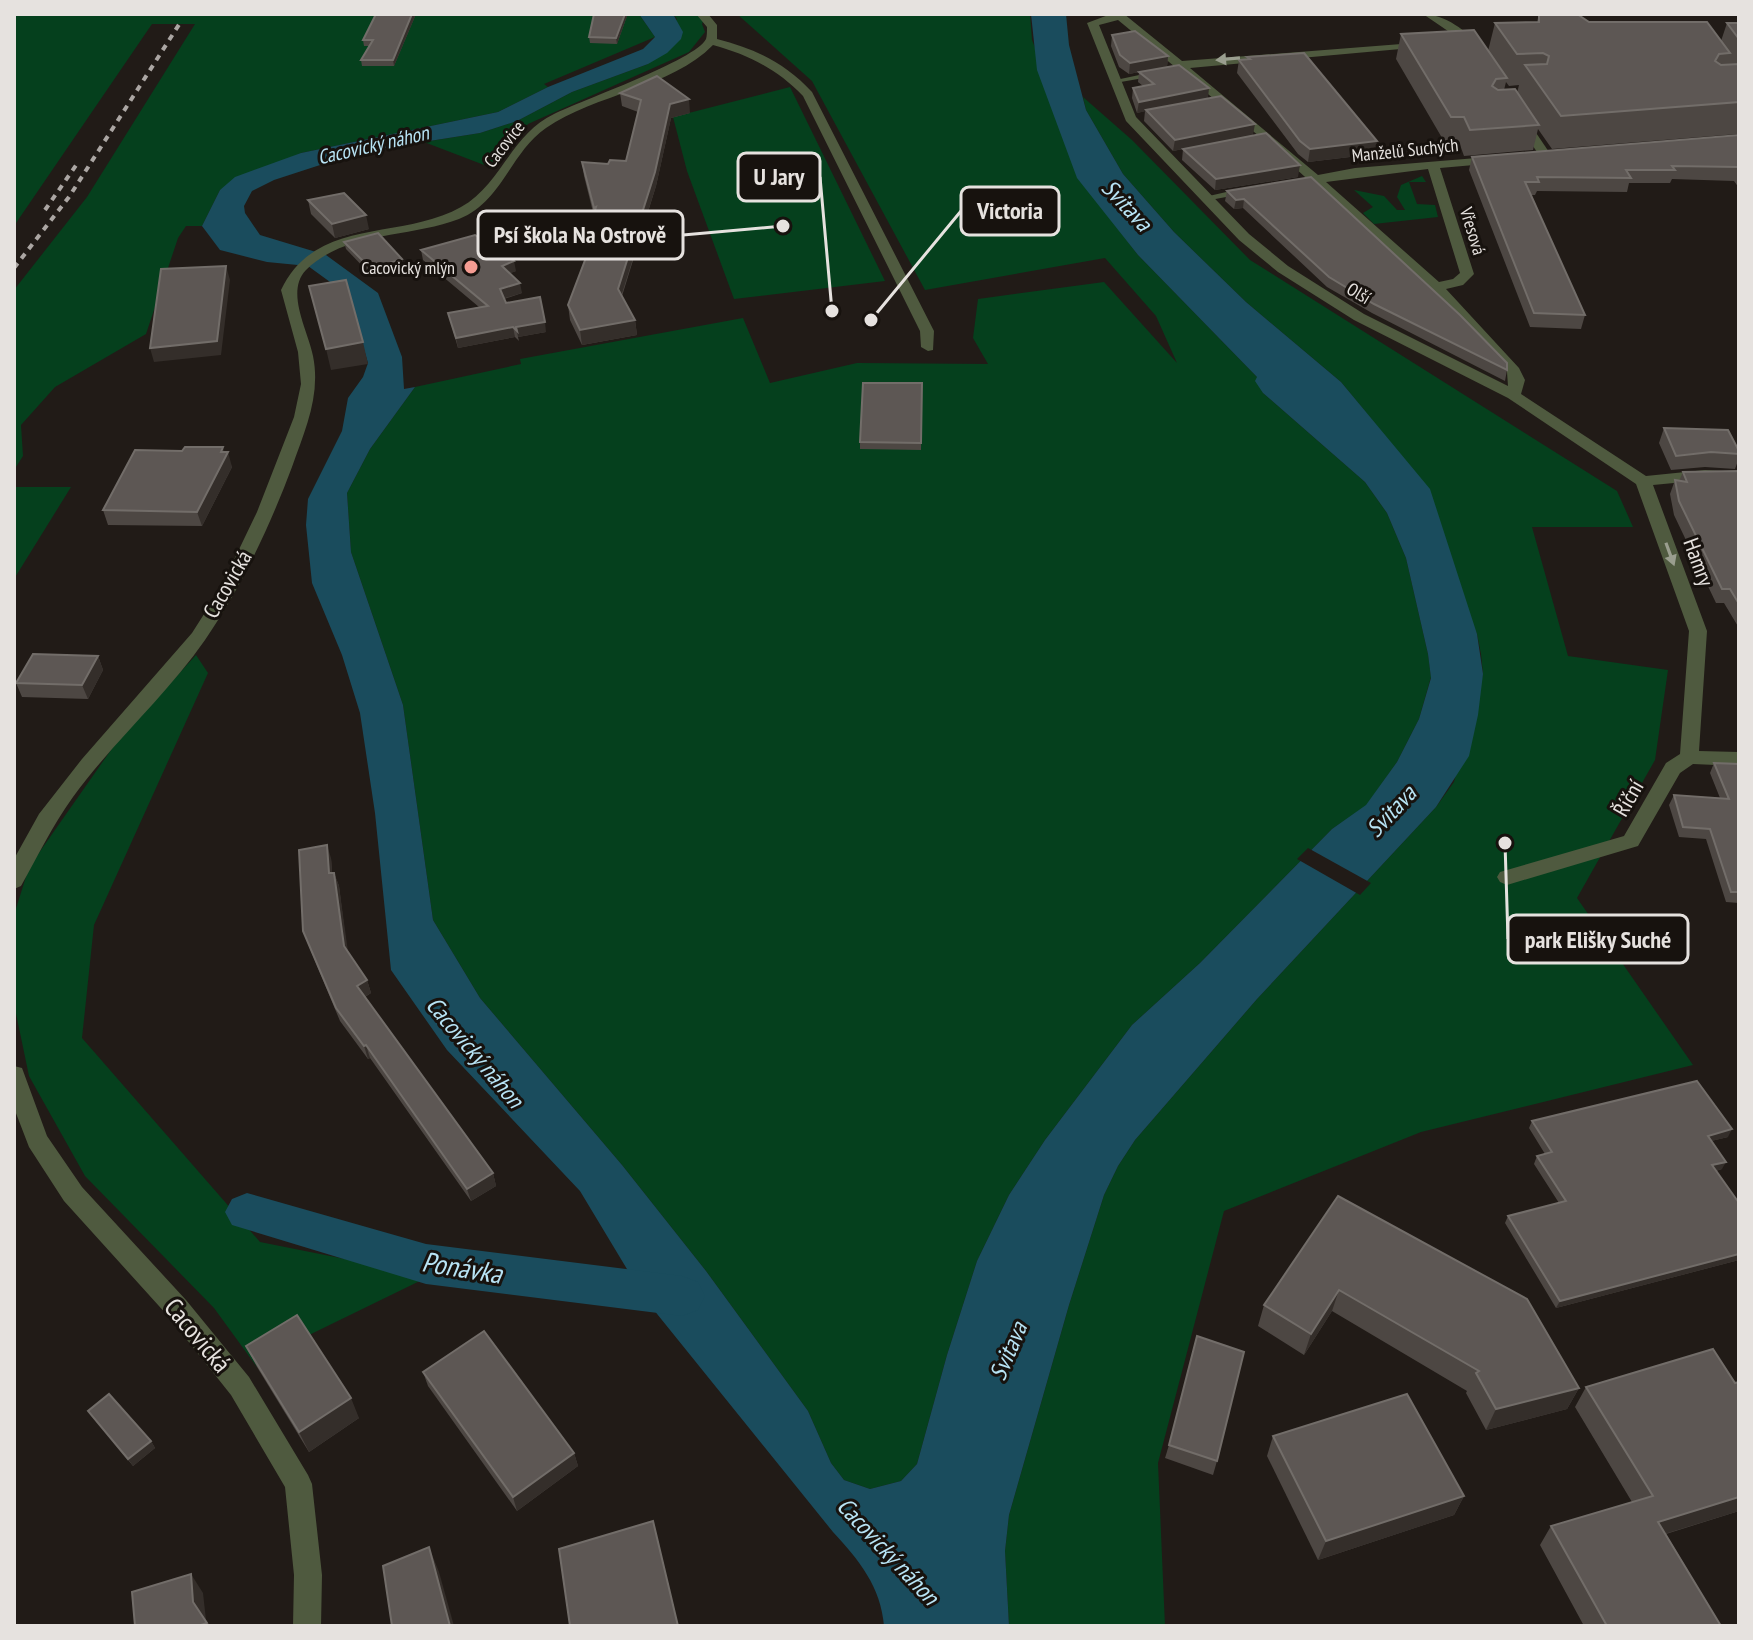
<svg xmlns="http://www.w3.org/2000/svg" width="1753" height="1640" viewBox="0 0 1753 1640" font-family="'PT Sans Narrow',sans-serif">
<style>
.green{fill:#05401d}
.water{fill:#1a4c5d}
.pier{fill:#211b17}
.lines{fill:none;stroke-linecap:round;stroke-linejoin:round}
.canal{fill:#1a4c5d;fill-rule:evenodd}
.service{fill:#4f5a3f;fill-rule:evenodd}
.minor{fill:#4f5a3f;fill-rule:evenodd}
.rail{stroke:#aba6a3;stroke-width:4;stroke-dasharray:6 6;stroke-linecap:butt}
.wall{fill:#4d4743;fill-rule:evenodd}
.shaded-wall{fill:#342e2a}
.building{fill:#5d5754;stroke:#726d69;stroke-width:2}
.oneway{fill:#9a9e8f}
.poi-dot{fill:#f59c92;stroke:#17120e;stroke-width:3}
.labels{text-anchor:middle;dominant-baseline:central;stroke-width:6;stroke-linejoin:round;paint-order:stroke}
.far-street-label{font-size:18px;fill:#e6e2df;stroke:#17120e}
.far-poi-label{font-size:18px;fill:#e6e2df;stroke:#17120e;text-anchor:end}
.far-water-label{font-size:20px;font-style:italic;fill:#b8e4f5;stroke:#17120e}
.street-label{font-size:22px;fill:#e6e2df;stroke:#17120e}
.water-label{font-size:24px;font-style:italic;fill:#b8e4f5;stroke:#17120e}
.near-street-label{font-size:26px;fill:#e6e2df;stroke:#17120e}
.near-water-label{font-size:28px;font-style:italic;fill:#b8e4f5;stroke:#17120e}
.leader{fill:none;stroke:#e6e2df;stroke-width:3}
.callout-dot{fill:#e6e2df;stroke:#17120e;stroke-width:3}
.callout{fill:#17120e;stroke:#e6e2df;stroke-width:3}
.callout-label{font-size:24px;text-anchor:middle;font-weight:bold;fill:#e6e2df}
</style>
<rect width="100%" height="100%" fill="#211b17"/>
<g class="green">
<polygon points="14,14 639,14 655,37 544,84 548,87 498,112 301,153 220,190 202,226 186,226 178,238 146,334 55,387 21,425 23,456 14,470 14,290 87,197 195,24 152,24 14,226"/>
<polygon points="673,14 706,14 702,24 705,32 689,52 528,124 492,168 424,142 480,133 517,121 572,92 648,64 677,19"/>
<polygon points="737,14 1030,14 1032,40 1096,200 1138,255 1257,377 1263,393 1365,482 1387,513 1406,558 1428,654 1431,677 1419,719 1397,762 1366,806 1332,829 1200,963 1132,1025 1045,1140 1009,1195 977,1261 947,1355 917,1464 901,1481 870,1489 844,1480 831,1463 808,1411 706,1271 622,1165 480,998 433,920 403,705 351,552 347,493 370,449 415,387 521,364 520,359 743,318 770,383 857,363 988,364 973,338 978,299 1104,282 1177,363 1156,316 1105,258 925,290 812,81"/>
<polygon points="790,87 885,281 734,299 687,171 673,117"/>
<polygon points="1083,97 1132,140 1250,260 1617,491 1633,527 1532,527 1568,656 1668,670 1655,760 1577,898 1693,1065 1421,1132 1224,1211 1158,1463 1165,1626 1009,1626 1005,1551 1009,1515 1069,1305 1104,1195 1118,1166 1135,1140 1257,999 1436,807 1454,782 1483,674 1481,654 1477,634 1391,443 1341,382 1246,302 1174,232 1123,174 1086,110"/>
<polygon points="1422,176 1426,182 1409,182 1417,204 1435,205 1438,217 1374,224 1363,213 1373,207 1354,190 1384,196 1397,210 1405,210 1397,197 1401,185"/>
<polygon points="14,487 71,487 14,579"/>
<polygon points="196,655 208,673 94,925 82,1038 260,1242 430,1276 307,1336 257,1367 214,1308 85,1176 29,1076 14,1004 14,915 29,867 118,740"/>
</g>
<path class="water" d="M639,14H673L683,32L681,39L667,53L648,64L572,92L517,121L480,133L360,152L274,180L252,191L244,206L245,213L260,235L326,255L378,293L402,357L404,389L415,387L370,449L347,493L351,552L403,705L433,920L480,998L622,1165L706,1271L808,1411L831,1463L844,1480L870,1489L901,1481L917,1464L947,1355L977,1261L1009,1195L1045,1140L1132,1025L1200,963L1332,829L1366,805L1397,762L1419,719L1431,678L1428,654L1406,558L1387,513L1365,482L1263,393L1255,381L1257,377L1138,255L1077,178L1037,70L1031,14H1066L1069,45L1086,110L1123,174L1174,232L1246,302L1341,382L1430,489L1477,634L1483,674L1478,715L1469,756L1436,807L1257,999L1135,1140L1118,1166L1104,1195L1069,1305L1009,1515L1005,1551L1009,1626H884C881,1587 859,1560 833,1532L645,1299L580,1191L447,1050L391,970L375,813L360,713L342,655L312,583L306,525L308,499L342,431L348,398L363,377L368,363L348,295L308,266L267,262L220,250L202,226L220,190L235,177L301,153L498,112L548,87L643,49L655,37Z"/>
<polygon class="pier" points="1308,848 1371,883 1360,895 1297,859"/>
<g class="lines">
<polygon class="canal" points="247,1193 426,1244 682,1276 698,1282 705,1296 698,1310 682,1316 426,1284 232,1225 225,1212 232,1199"/>
<g class="service">
<polygon points="1158,71 1161,71 1161,75 1115,83 1111,81"/>
<polygon points="1244,188 1247,189 1247,193 1205,201 1200,198"/>
</g>
<g class="minor">
<path d="M696,14H708L717,25V39C756,49 785,63 812,92L934,331L933,350L928,351L921,347L920,331L803,96C777,69 749,55 713,45C671,88 595,94 546,128C510,153 502,202 459,219C410,238 345,231 306,270C285,292 308,330 313,356C321,395 305,430 292,467C269,528 242,586 205,640C166,696 113,742 73,797C52,826 38,856 21,886L14,889V859L39,814L82,759L192,633L220,589L257,512L294,417L301,384L298,352L281,290C316,216 401,241 461,207C501,185 511,134 554,114C580,101 696,60 706,39C707,36 707,31 707,27Z"/>
<path d="M1111,14H1124L1182,61L1427,42V46L1423,47L1190,68L1318,175L1355,168L1501,156V162L1497,163L1440,168L1474,274L1463,285L1446,289L1519,368L1525,380L1521,394L1646,476L1705,470L1739,472V482L1705,480L1653,485L1707,631L1699,751L1739,752V766L1693,764L1680,773L1638,846L1507,885L1500,882L1497,877L1500,872L1624,836L1666,763L1680,754L1689,631L1636,484L1508,398L1354,320L1278,272L1239,240L1126,121L1087,23ZM1118,20L1265,141L1431,290L1507,372L1508,386L1364,314L1288,266L1249,234L1136,117L1099,25ZM1428,169L1460,273L1453,279L1439,282L1326,182Z"/>
<path d="M1423,14C1444,14 1468,31 1480,48L1470,50L1464,42Z"/>
<polygon points="1516,115 1524,115 1551,155 1549,158 1541,158 1514,118"/>
<polygon points="14,1066 22,1068 47,1136 82,1187 186,1300 249,1377 308,1475 312,1484 322,1575 321,1626 293,1626 294,1575 285,1487 231,1395 168,1316 64,1201 29,1147 14,1108"/>
</g>
<g class="rail">
<polyline points="45,210 79,161"/>
<polyline points="14,268 69,197 180,23"/>
</g>
</g>
<g class="wall">
<polygon points="376,14 416,14 394,66 362,66 361,60 369,46 364,46 363,40"/>
<polygon points="1472,14 1522,14 1521,16"/>
<path d="M1539,14L1721,41L1727,23H1739L1738,134L1552,149L1538,129L1533,150L1464,156L1459,142L1445,143L1396,59L1401,34L1488,51L1495,23L1537,22ZM1506,82L1509,86L1519,85L1517,93L1504,90Z"/>
<polygon points="627,16 617,44 590,43 589,37"/>
<polygon points="1112,35 1168,56 1167,67 1208,98 1170,106 1253,135 1298,177 1215,190 1182,160 1183,149 1173,151 1144,121 1145,111 1137,113 1132,98 1133,88 1143,86 1138,82 1139,72 1129,74 1119,67 1111,46"/>
<polygon points="1247,57 1375,154 1308,162 1298,154 1237,73 1239,60 1247,60"/>
<polygon points="620,93 690,113 671,118 656,186 622,296 635,320 637,335 582,345 570,320 568,305 592,242 590,228 594,216 584,176 582,162 608,164 626,161 638,112 622,106"/>
<polygon points="1739,135 1739,188 1734,181 1672,179 1670,183 1629,183 1627,192 1537,191 1535,195 1531,195 1585,315 1581,329 1530,327 1469,170 1472,157"/>
<polygon points="1311,177 1507,370 1505,381 1372,313 1327,287 1243,208 1234,209 1225,201 1227,191"/>
<polygon points="308,200 369,229 335,238 311,214"/>
<polygon points="344,242 402,259 404,266 372,276 346,249"/>
<polygon points="421,250 516,271 510,273 522,293 504,299 506,303 546,332 518,337 519,341 515,337 458,348 448,313 479,307 423,260"/>
<polygon points="922,383 921,450 860,449 860,442"/>
<polygon points="1664,428 1739,451 1739,458 1735,469 1705,467 1671,470 1659,443"/>
<polygon points="224,452 232,467 202,526 108,525 103,510"/>
<polygon points="1739,471 1739,628 1724,603 1716,603 1674,515 1670,494 1675,480 1679,481 1683,472"/>
<polygon points="98,656 103,670 88,699 22,697 16,683"/>
<polygon points="1714,763 1739,764 1739,903 1726,902 1706,839 1679,837 1669,805 1674,795 1720,798 1710,773"/>
<polygon points="331,858 332,873 334,873 339,886 347,951 367,980 371,993 365,997 493,1173 496,1186 471,1201 370,1058 368,1059 340,1021 308,944 303,931"/>
<polygon points="1532,1121 1728,1137 1711,1141 1722,1169 1716,1171 1739,1203 1739,1260 1556,1308 1505,1223 1508,1216 1559,1203 1534,1164 1537,1156 1545,1154 1529,1128"/>
<polygon points="1338,1196 1579,1388 1567,1409 1486,1430 1466,1393 1467,1391 1332,1311 1304,1355 1258,1326 1264,1305"/>
<polygon points="246,1346 359,1418 309,1452 257,1367"/>
<polygon points="423,1372 574,1453 578,1466 517,1511 428,1386"/>
<polygon points="1739,1382 1739,1511 1666,1534 1721,1626 1584,1626 1540,1545 1551,1526 1632,1502 1575,1407 1586,1387 1735,1383"/>
<polygon points="88,1411 151,1441 155,1448 133,1466"/>
<polygon points="1273,1436 1464,1496 1454,1515 1318,1560 1267,1456"/>
<polygon points="1169,1445 1217,1461 1213,1475 1165,1458"/>
</g>
<g class="shaded-wall">
<polygon points="412,14 416,14 394,66 393,60"/>
<polygon points="625,14 626,14 627,16 617,44 616,38"/>
<polygon points="1168,56 1167,67 1129,74 1130,63"/>
<polygon points="1209,88 1208,98 1137,113 1139,102"/>
<polygon points="689,99 690,113 671,118 656,186 619,303 618,289 670,104"/>
<polygon points="1255,124 1253,135 1173,151 1175,140"/>
<polygon points="1377,141 1375,154 1308,162 1310,149"/>
<polygon points="1300,165 1298,177 1215,190 1216,179"/>
<polygon points="1244,199 1243,208 1234,209 1236,200"/>
<polygon points="366,215 369,229 335,238 332,224"/>
<polygon points="598,226 592,243 590,228"/>
<polygon points="402,259 404,266 372,276 371,269"/>
<polygon points="514,261 516,271 504,276 502,266"/>
<polygon points="226,266 230,280 221,355 154,362 150,348"/>
<polygon points="520,283 522,293 502,299 500,289"/>
<polygon points="635,320 637,335 582,345 580,330"/>
<polygon points="545,322 546,332 518,337 516,327"/>
<polygon points="513,327 515,337 458,348 456,338"/>
<polygon points="363,342 368,364 331,370 326,349"/>
<polygon points="223,447 225,457 228,452 232,467 202,526 197,512"/>
<polygon points="98,656 103,670 88,699 82,685"/>
<polygon points="327,845 331,858 333,886 329,873"/>
<polygon points="334,873 339,886 349,959 344,946"/>
<polygon points="367,980 371,993 361,999 357,986"/>
<polygon points="366,1045 370,1058 368,1059 364,1046"/>
<polygon points="1732,1129 1728,1137 1703,1143 1708,1136"/>
<polygon points="1726,1162 1722,1169 1708,1173 1712,1165"/>
<polygon points="493,1173 496,1186 471,1201 467,1189"/>
<polygon points="1739,1254 1739,1260 1556,1308 1560,1301"/>
<polygon points="1339,1290 1332,1311 1304,1355 1311,1334"/>
<polygon points="1579,1388 1567,1409 1486,1430 1496,1409"/>
<polygon points="351,1398 359,1418 309,1452 299,1432"/>
<polygon points="151,1441 155,1448 133,1466 128,1459"/>
<polygon points="574,1453 578,1466 517,1511 513,1497"/>
<polygon points="1464,1496 1454,1515 1318,1560 1326,1541"/>
<polygon points="1739,1497 1739,1511 1645,1540 1658,1522"/>
<polygon points="429,1547 439,1572 454,1626 450,1626"/>
<polygon points="191,1574 203,1593 206,1620 193,1602"/>
</g>
<g class="building">
<polygon points="376,14 412,14 393,60 361,60 373,40 363,40"/>
<polygon points="594,14 625,14 616,38 589,37"/>
<polygon points="1539,14 1577,14 1589,22 1707,22 1730,53 1719,54 1715,61 1721,65 1739,64 1739,102 1561,116 1525,65 1547,64 1549,56 1543,53 1517,54 1495,23 1539,22"/>
<polygon points="1727,23 1739,23 1739,39"/>
<polygon points="1474,30 1507,78 1496,79 1492,86 1498,90 1515,89 1539,125 1470,130 1464,117 1451,117 1401,34"/>
<polygon points="1135,31 1168,56 1130,63 1120,55 1112,35"/>
<polygon points="1304,53 1377,141 1310,149 1300,141 1239,60 1250,59 1247,57"/>
<polygon points="1179,65 1209,88 1139,102 1133,88 1154,84 1139,72"/>
<polygon points="657,76 689,99 670,104 655,172 618,289 635,320 580,330 568,305 598,226 590,228 596,207 594,208 582,162 608,164 610,160 626,161 641,100 620,93"/>
<polygon points="1221,96 1255,124 1175,140 1146,110"/>
<polygon points="1266,133 1300,165 1216,179 1183,149"/>
<polygon points="1739,135 1739,167 1672,166 1675,170 1626,170 1631,178 1537,177 1539,182 1525,182 1585,315 1534,313 1472,157"/>
<polygon points="1311,177 1460,315 1507,363 1507,370 1374,304 1329,277 1244,199 1236,200 1227,191"/>
<polygon points="344,193 366,215 332,224 308,200"/>
<polygon points="378,233 402,259 371,269 344,242"/>
<polygon points="475,235 514,261 502,266 520,283 500,289 506,303 540,297 545,322 516,327 517,331 513,327 456,338 448,313 488,306 421,250"/>
<polygon points="226,266 217,341 150,348 161,269"/>
<polygon points="346,280 363,342 326,349 309,286"/>
<polygon points="863,383 922,383 921,443 860,442"/>
<polygon points="1664,428 1728,430 1739,451 1739,454 1711,452 1676,456"/>
<polygon points="185,447 223,447 221,452 228,452 197,512 103,510 135,450 182,451"/>
<polygon points="1739,471 1739,604 1730,589 1722,589 1679,501 1675,480 1687,482 1683,472"/>
<polygon points="33,654 98,656 82,685 16,683"/>
<polygon points="1714,763 1739,764 1739,892 1731,892 1710,829 1683,827 1674,795 1729,799"/>
<polygon points="327,845 329,873 334,873 344,946 367,980 357,986 493,1173 467,1189 366,1045 364,1046 336,1008 303,931 299,850"/>
<polygon points="1697,1081 1732,1129 1708,1136 1726,1162 1712,1165 1739,1203 1739,1254 1560,1301 1508,1216 1566,1201 1537,1156 1552,1152 1532,1121"/>
<polygon points="1338,1196 1527,1299 1579,1388 1496,1409 1476,1373 1479,1371 1339,1290 1311,1334 1264,1305"/>
<polygon points="297,1315 351,1398 299,1432 246,1346"/>
<polygon points="484,1331 574,1453 513,1497 423,1372"/>
<polygon points="1197,1336 1244,1352 1217,1461 1169,1445"/>
<polygon points="1713,1349 1735,1383 1739,1382 1739,1497 1658,1522 1721,1626 1607,1626 1551,1526 1653,1496 1586,1387"/>
<polygon points="109,1394 151,1441 128,1459 88,1411"/>
<polygon points="1407,1394 1464,1496 1326,1541 1273,1436"/>
<polygon points="653,1521 678,1626 570,1626 559,1549"/>
<polygon points="429,1547 450,1626 392,1626 383,1566"/>
<polygon points="191,1574 193,1602 207,1623 198,1626 135,1626 132,1592"/>
</g>
<defs><path id="oneway-solid" d="M-6-.8H1V-3.2L6.5 0L1 3.2V.8H-6Z" transform="scale(2)"/></defs>
<g class="oneway">
<use href="#oneway-solid" transform="translate(1228 59) rotate(175)"/>
<use href="#oneway-solid" transform="translate(1670 554) rotate(70)"/>
</g>
<circle class="poi-dot" cx="471" cy="267" r="8"/>
<g class="labels">
<g class="far-street-label">
<text transform="translate(504 144) rotate(-52)">Cacovice</text>
<text transform="translate(1405 150) rotate(-6)">Manželů Suchých</text>
<text transform="translate(1473 231) rotate(73)">Vřesová</text>
<text transform="translate(1359 293) rotate(31)">Olší</text>
</g>
<g class="far-poi-label">
<text x="455" y="267">Cacovický mlýn</text>
</g>
<g class="far-water-label">
<text transform="translate(373 145) rotate(-13)">Cacovický náhon</text>
</g>
<g class="street-label">
<text transform="translate(1699 562) rotate(70)">Hamry</text>
<text transform="translate(227 584) rotate(-60)">Cacovická</text>
<text transform="translate(1628 798) rotate(-60)">Říční</text>
</g>
<g class="water-label">
<text transform="translate(1127 205) rotate(47)">Svitava</text>
<text transform="translate(1391 811) rotate(-47)">Svitava</text>
<text transform="translate(475 1052) rotate(50)">Cacovický náhon</text>
<text transform="translate(1008 1351) rotate(-67)">Svitava</text>
<text transform="translate(888 1551) rotate(47)">Cacovický náhon</text>
</g>
<g class="near-street-label">
<text transform="translate(198 1335) rotate(50)">Cacovická</text>
</g>
<g class="near-water-label">
<text transform="translate(462 1267) rotate(9)">Ponávka</text>
</g>
</g>
<path class="leader" d="M832 311L820 177M871 320L961 211M783 226L683 235M1505 843L1508 939"/>
<g class="callout-dot">
<circle cx="832" cy="311" r="8"/>
<circle cx="871" cy="320" r="8"/>
<circle cx="783" cy="226" r="8"/>
<circle cx="1505" cy="843" r="8"/>
</g>
<g class="callout">
<rect x="738" y="153" width="82" height="48" rx="8"/>
<rect x="961" y="187" width="98" height="48" rx="8"/>
<rect x="478" y="211" width="205" height="48" rx="8"/>
<rect x="1508" y="915" width="180" height="48" rx="8"/>
</g>
<g class="callout-label">
<text x="779" y="185">U Jary</text>
<text x="1010" y="219">Victoria</text>
<text x="580" y="243">Psí škola Na Ostrově</text>
<text x="1598" y="948">park Elišky Suché</text>
</g>
<rect width="1753" height="1640" fill="none" stroke="#e6e2df" stroke-width="32"/>
</svg>
